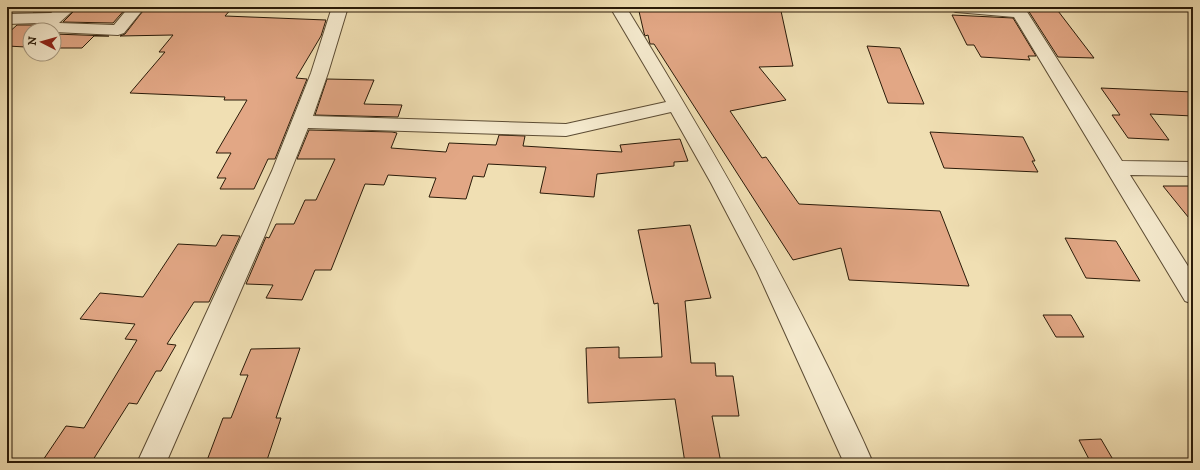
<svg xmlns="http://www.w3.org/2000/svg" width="1200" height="470" viewBox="0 0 1200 470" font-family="'IM FELL DW Pica',serif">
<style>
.building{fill:#e2a785;stroke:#2a1b09}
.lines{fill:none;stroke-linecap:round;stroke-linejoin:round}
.minor-casing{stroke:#5c4c34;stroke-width:2}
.minor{fill:#f5eace;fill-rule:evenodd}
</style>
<rect width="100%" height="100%" fill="#f0dfb3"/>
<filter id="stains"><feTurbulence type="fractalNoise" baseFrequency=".005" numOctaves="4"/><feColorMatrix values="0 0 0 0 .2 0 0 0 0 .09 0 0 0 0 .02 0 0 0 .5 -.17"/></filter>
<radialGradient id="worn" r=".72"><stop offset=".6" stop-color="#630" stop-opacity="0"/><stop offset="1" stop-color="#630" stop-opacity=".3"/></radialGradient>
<g class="building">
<polygon points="39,7 56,7 50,12 33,12"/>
<polygon points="78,7 127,7 113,23 63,22"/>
<polygon points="146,7 233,7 225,16 326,20 321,36 296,78 307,79 275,159 268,159 254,189 220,189 226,178 217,178 231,153 216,153 247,100 224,100 225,97 130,93 165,52 159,52 173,35 120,36 125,34"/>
<polygon points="638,7 727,7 781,11 793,66 759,67 786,100 730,111 762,158 766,157 799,204 940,211 969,286 849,280 841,248 793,260 654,44 650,44 648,35 645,36 644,33"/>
<polygon points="1026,7 1055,7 1094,58 1058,57"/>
<polygon points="952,15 1013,18 1036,56 1028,56 1030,60 981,57 974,45 967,45"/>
<polygon points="17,25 36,25 34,27 36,30 30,30 30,43 26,47 7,46 7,34"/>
<polygon points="54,34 109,36 94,36 82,48 54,48"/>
<polygon points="867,46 900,48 924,104 888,103"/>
<polygon points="327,79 374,80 364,104 402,105 398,117 315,115"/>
<polygon points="1101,88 1193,92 1193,116 1150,114 1169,140 1128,138 1112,115 1120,115"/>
<polygon points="309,130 392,132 397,133 391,148 446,152 449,143 496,145 499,135 525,136 523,146 622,152 620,145 680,139 688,161 674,162 674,166 597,174 594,197 540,193 546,167 488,164 484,177 473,176 466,199 429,197 436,178 388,175 384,185 365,184 331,270 315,270 302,300 266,298 273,285 246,284 266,237 269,238 276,224 294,224 305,200 316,200 335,159 297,159"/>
<polygon points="930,132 1023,137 1035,161 1032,161 1038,172 944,168"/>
<polygon points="1163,186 1193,186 1193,223"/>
<polygon points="690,225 711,298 685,301 691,363 715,363 716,376 733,376 739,416 712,416 721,463 685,463 675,399 588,403 586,348 619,347 619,358 662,357 658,303 654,304 638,230"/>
<polygon points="222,235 240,236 209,302 194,302 167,344 176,345 161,371 156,371 137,404 129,403 91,463 41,463 66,426 84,428 137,340 125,339 135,324 80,319 100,293 143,297 178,244 216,246"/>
<polygon points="1065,238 1116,241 1140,281 1086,278"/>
<polygon points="1043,315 1071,315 1084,337 1056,337"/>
<polygon points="300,348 276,418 281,418 266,463 206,463 223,418 231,418 248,375 240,375 251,349"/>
<polygon points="1101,439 1115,463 1091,463 1079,440"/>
</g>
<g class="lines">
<g class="minor-casing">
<g id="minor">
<polygon points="59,7 77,7 59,23 114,25 129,7 145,7 124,33 118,35 54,32 54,30 38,30 36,27 39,23 7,24 7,14 51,13"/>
<path d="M332,7H348L328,73L313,116L566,124L666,102L610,7H626C699,126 769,246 831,373C845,403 860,432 873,463H844L757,271L711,183L671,112L566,136L308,128L265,235L166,463H137L272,171L311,73Z"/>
<polygon points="948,7 1024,7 1122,161 1193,162 1193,176 1130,175 1193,274 1193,304 1185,301 1014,17 956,12 951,10"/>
</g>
</g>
<use href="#minor" class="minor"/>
</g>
<rect width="1200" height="470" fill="none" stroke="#f0dfb3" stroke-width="24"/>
<rect x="8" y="8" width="1184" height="454" fill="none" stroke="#2a1b09" stroke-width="2"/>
<rect x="12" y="12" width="1176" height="446" fill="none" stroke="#2a1b09"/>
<g transform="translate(42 42) rotate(276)"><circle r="19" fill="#f5eace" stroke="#a4977f"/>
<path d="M0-3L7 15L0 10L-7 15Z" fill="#8f2418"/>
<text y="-6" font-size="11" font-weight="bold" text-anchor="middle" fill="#2a1b09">N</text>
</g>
<rect width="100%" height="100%" filter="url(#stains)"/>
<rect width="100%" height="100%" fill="url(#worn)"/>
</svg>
